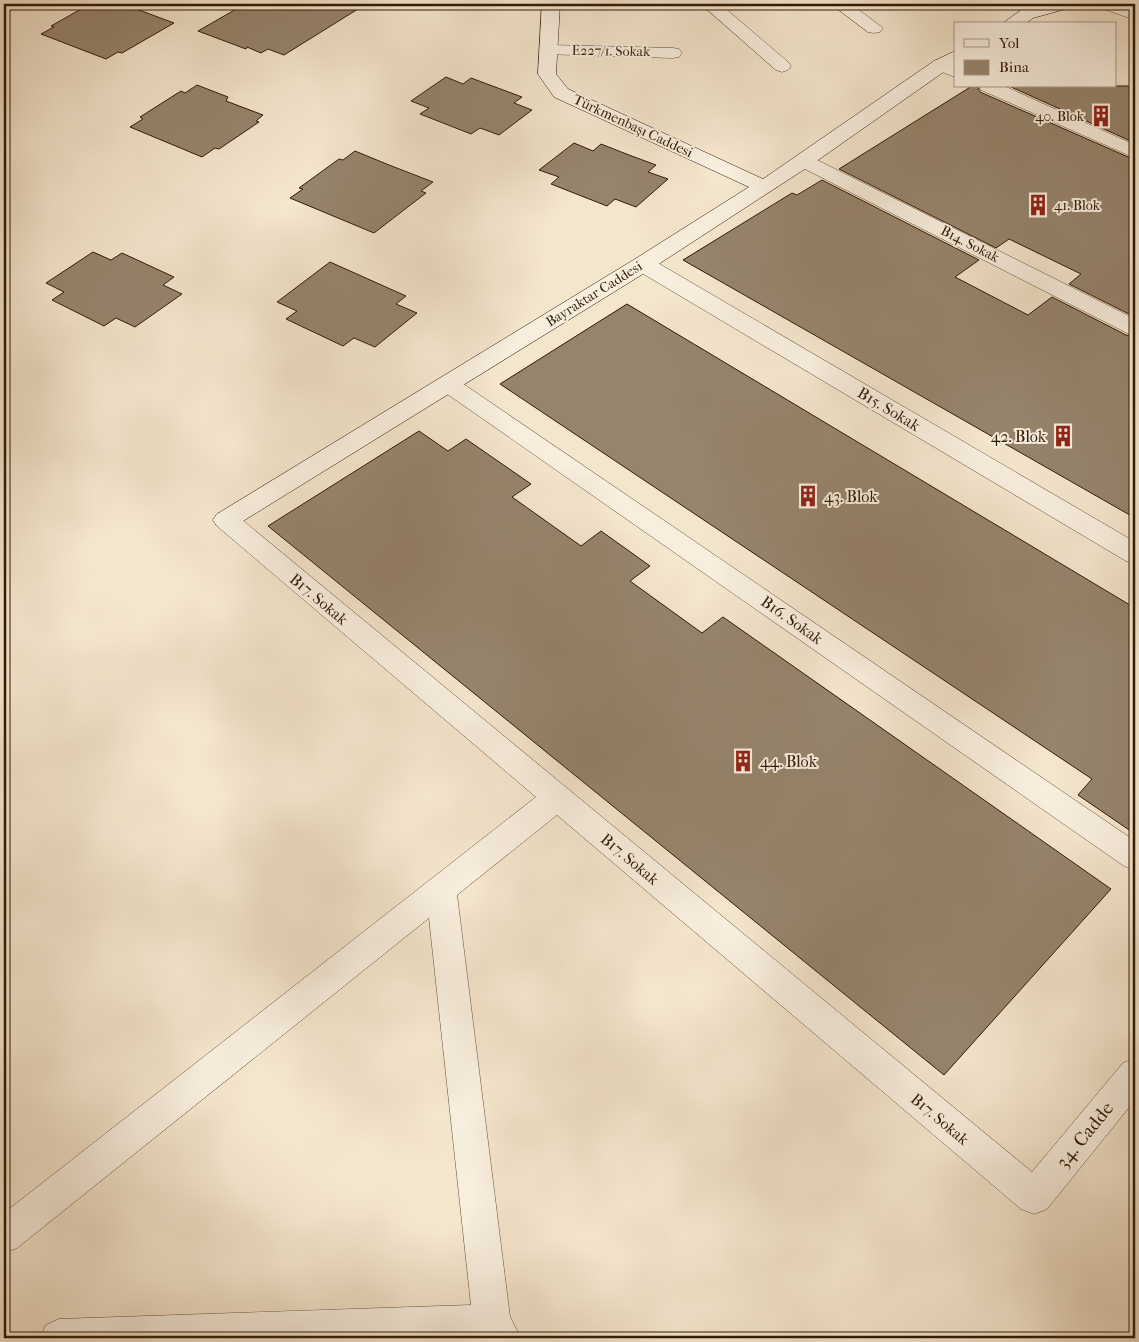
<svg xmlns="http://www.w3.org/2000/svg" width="1139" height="1342" viewBox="0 0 1139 1342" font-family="'IM FELL French Canon',serif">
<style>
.building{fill:#96846d;stroke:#301a05}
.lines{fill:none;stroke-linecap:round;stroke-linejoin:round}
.minor-casing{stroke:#614d37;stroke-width:1}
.secondary-casing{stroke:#301a05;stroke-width:1}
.minor{fill:#f8eede;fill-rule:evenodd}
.secondary{fill:#f8eede;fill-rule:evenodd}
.labels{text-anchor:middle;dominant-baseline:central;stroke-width:4;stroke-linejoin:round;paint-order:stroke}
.far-street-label{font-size:14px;fill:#301a05;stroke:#f8eede}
.far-poi-label{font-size:14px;fill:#301a05;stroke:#f8eede;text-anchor:end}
.street-label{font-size:16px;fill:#301a05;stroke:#f8eede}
.poi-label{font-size:16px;fill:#301a05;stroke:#f8eede;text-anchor:start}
.near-street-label{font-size:19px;fill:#301a05;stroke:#f8eede}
</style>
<rect width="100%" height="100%" fill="#f4e5cd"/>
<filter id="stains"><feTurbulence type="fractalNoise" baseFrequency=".004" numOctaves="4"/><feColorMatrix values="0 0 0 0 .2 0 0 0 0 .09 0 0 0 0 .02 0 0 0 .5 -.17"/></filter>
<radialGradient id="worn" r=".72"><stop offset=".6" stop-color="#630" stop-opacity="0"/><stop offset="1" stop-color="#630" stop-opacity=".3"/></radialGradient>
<g class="building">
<polygon points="90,4 123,4 174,23 122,53 118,52 106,59 41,34 54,27 51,26"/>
<polygon points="245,4 366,4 284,55 268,49 261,53 247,47 246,49 198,31"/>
<polygon points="446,77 463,84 471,78 522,97 514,103 532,110 499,135 480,128 471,134 420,114 429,108 411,101"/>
<polygon points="197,85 228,97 226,101 263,115 256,121 259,122 219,149 215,148 202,157 130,127 143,119 140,117 181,91 185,93"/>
<polygon points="972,86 977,86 980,92 1135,160 1135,317 1069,284 1081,274 1009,239 996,248 839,169"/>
<polygon points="1009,86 1135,86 1135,143"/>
<polygon points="574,143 593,151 601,144 629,155 656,165 648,172 668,179 636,207 615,199 607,206 551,184 559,177 539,170"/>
<polygon points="355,151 389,165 433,182 421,191 426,193 374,233 290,198 303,189 299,188 339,159 343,160"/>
<polygon points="822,180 979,260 955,277 1028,315 1052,297 1126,335 1135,337 1135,518 683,260 792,193 797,195"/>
<polygon points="93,252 111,260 122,253 174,277 163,285 182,294 135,327 116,318 104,326 52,300 64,292 46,283"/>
<polygon points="330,262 406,296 396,304 417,313 375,347 354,338 343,346 286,319 297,311 277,302"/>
<polygon points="627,304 1135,608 1135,834 1078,795 1092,779 500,384"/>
<polygon points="419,431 448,451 466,439 531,484 512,497 581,546 601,531 650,566 630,581 702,633 723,617 1111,889 944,1075 268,526"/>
</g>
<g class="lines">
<g class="minor-casing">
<g id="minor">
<polygon points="701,4 720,4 788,62 791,66 788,70 782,72 776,70"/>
<polygon points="831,4 851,4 883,28 880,32 874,33 868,32"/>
<polygon points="1098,4 1122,4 1135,9 1135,20 1101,8"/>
<polygon points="548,45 673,48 679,49 682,53 679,57 673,58 542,54 539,50 542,46"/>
<polygon points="940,59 955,65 955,77 934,69 931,65 934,61"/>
<polygon points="979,86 1004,86 1135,145 1135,158 981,90"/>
<polygon points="804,155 811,157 1135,319 1135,335 1127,333 797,165 794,161 797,157"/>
<polygon points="643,258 651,259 1135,542 1135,563 1126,561 635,269 632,264 635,259"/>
<polygon points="448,377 456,379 1135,841 1135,870 1124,866 440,389 436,384 440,379"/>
<polygon points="226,511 235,514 1032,1172 1123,1063 1135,1058 1135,1100 1047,1209 1034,1214 1021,1209 557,815 457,895 510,1317 521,1338 40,1338 46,1325 59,1319 471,1305 429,918 17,1248 4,1253 4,1213 536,797 217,526 213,520 217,514"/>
</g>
</g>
<g class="secondary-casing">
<g id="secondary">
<polygon points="542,4 560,4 556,74 568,89 763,179 934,61 955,51 955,64 811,165 651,269 235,526 226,529 217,526 213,520 217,514 635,259 749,187 554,97 538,74"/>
<polygon points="1044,4 1072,4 1069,8 1033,18 1024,24 1002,24 1021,10"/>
</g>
</g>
<use href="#minor" class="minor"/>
<use href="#secondary" class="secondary"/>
</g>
<defs>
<g id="building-bare" transform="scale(1.725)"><path d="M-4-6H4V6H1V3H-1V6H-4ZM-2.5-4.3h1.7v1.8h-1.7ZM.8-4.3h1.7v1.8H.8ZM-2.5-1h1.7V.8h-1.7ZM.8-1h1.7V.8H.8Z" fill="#8f2418" stroke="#f8eede" stroke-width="2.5" paint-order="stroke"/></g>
</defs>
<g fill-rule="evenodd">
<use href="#building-bare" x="1101" y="116"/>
<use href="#building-bare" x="1038" y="205"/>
<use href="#building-bare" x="1063" y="436"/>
<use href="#building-bare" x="808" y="496"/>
<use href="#building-bare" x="743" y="761"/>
</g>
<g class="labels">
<g class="far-street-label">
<text transform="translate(611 51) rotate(1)">E227/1. Sokak</text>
<text transform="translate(633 126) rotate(25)">Türkmenbaşı Caddesi</text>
<text transform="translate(970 244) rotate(27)">B14. Sokak</text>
<text transform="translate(594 294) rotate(-32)">Bayraktar Caddesi</text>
</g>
<g class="far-poi-label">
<text x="1084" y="116">40. Blok</text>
<text x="1054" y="205" text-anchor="start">41. Blok</text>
</g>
<g class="street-label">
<text transform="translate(889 409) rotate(31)">B15. Sokak</text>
<text transform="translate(319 599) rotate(40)">B17. Sokak</text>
<text transform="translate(792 620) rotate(35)">B16. Sokak</text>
<text transform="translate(630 859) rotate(40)">B17. Sokak</text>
<text transform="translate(940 1119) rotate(40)">B17. Sokak</text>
</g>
<g class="poi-label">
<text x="1046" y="436" text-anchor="end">42. Blok</text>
<text x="824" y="496">43. Blok</text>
<text x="760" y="761">44. Blok</text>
</g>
<g class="near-street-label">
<text transform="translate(1085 1135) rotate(-51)">34. Cadde</text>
</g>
</g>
<rect width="1139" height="1342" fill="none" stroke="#f4e5cd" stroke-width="20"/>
<rect x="5" y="5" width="1129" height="1332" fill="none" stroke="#301a05" stroke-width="2.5"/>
<rect x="10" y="10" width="1119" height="1322" fill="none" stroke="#301a05"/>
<rect x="954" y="22" width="162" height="65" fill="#f8eede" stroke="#a89987"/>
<rect x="964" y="39" width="25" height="8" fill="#f8eede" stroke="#a89987"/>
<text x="999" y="48" font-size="15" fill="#301a05">Yol</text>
<rect x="964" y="60" width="25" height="15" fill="#96846d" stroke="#a89987"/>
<text x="999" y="72" font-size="15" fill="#301a05">Bina</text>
<rect width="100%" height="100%" filter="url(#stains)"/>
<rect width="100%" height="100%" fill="url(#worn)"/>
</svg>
